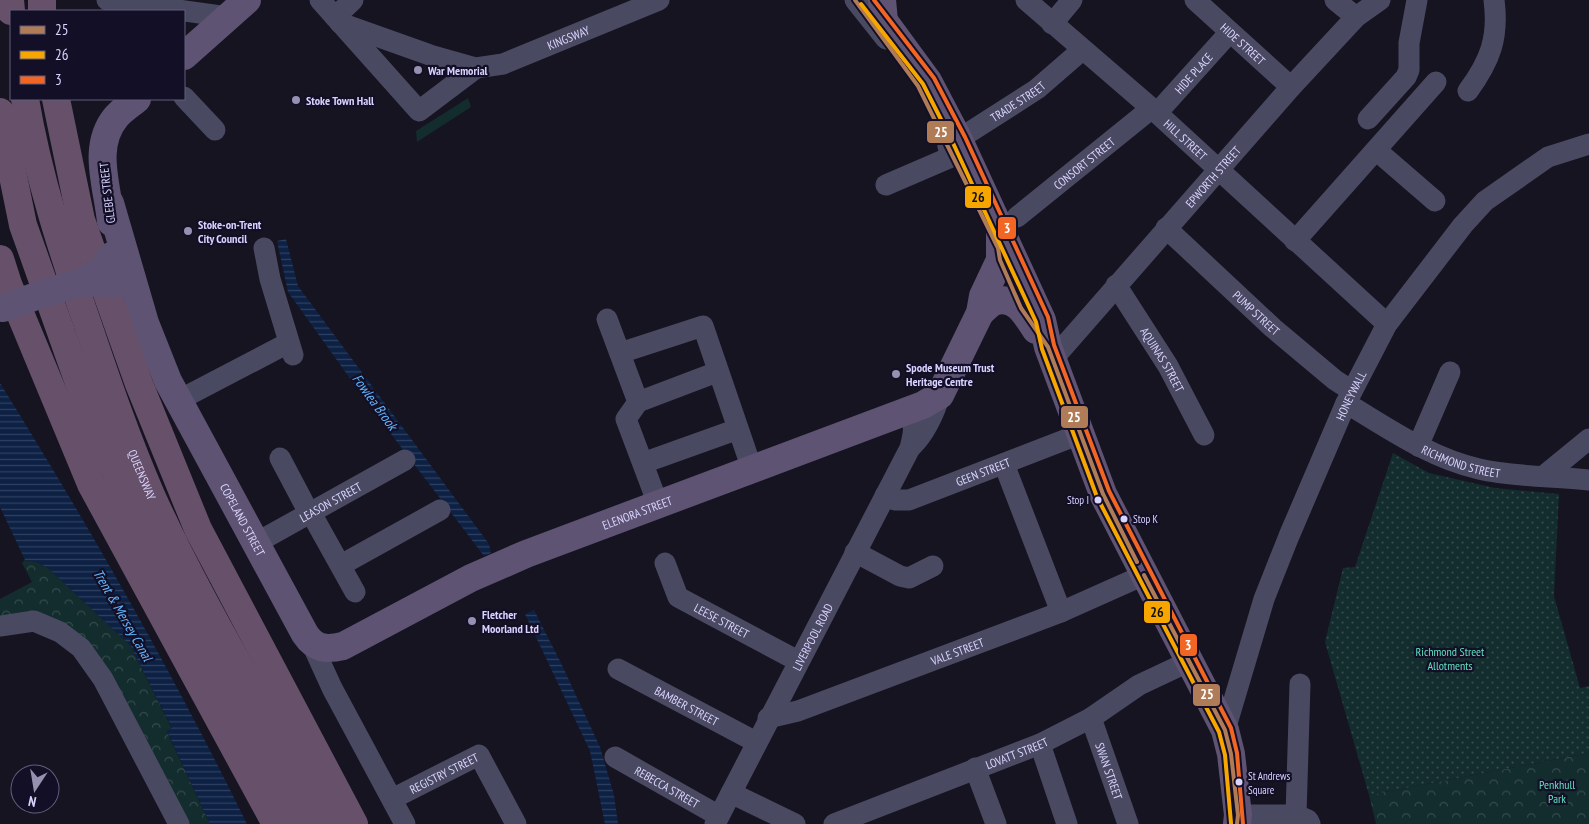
<svg xmlns="http://www.w3.org/2000/svg" width="1589" height="824" viewBox="0 0 1589 824" font-family="'PT Sans Narrow',sans-serif">
<style>
.grass{fill:#132c2d}
.forest{fill:url(#forest-crowns)}
.garden{fill:url(#garden-dots)}
.water{fill:url(#water-rules)}
.lines{fill:none;stroke-linecap:round;stroke-linejoin:round}
.minor{stroke:#4a4962;stroke-width:21}
.major{stroke:#5e5373;stroke-width:28}
.highway{stroke:#67516a;stroke-width:28}
.major-bridge{stroke:#5e5373;stroke-width:28}
.bus-1-casing{stroke:#130f26;stroke-width:8}
.bus-2-casing{stroke:#130f26;stroke-width:8}
.bus-3-casing{stroke:#130f26;stroke-width:8}
.bus-1{stroke:#b07c57;stroke-width:4}
.bus-2{stroke:#f7a600;stroke-width:4}
.bus-3{stroke:#f26522;stroke-width:4}
.poi-dot{fill:#9591b1;stroke:#130f26;stroke-width:2}
.bus-dot{fill:#d9d4ff;stroke:#130f26;stroke-width:2}
.labels{text-anchor:middle;dominant-baseline:central;stroke-width:4.5;stroke-linejoin:round;paint-order:stroke}
.bus-label{font-size:11px;fill:#d9d4ff;stroke:#130f26;text-anchor:start}
.street-label{font-size:12px;fill:#d9d4ff;stroke:#130f26}
.poi-label{font-size:12px;font-weight:bold;fill:#d9d4ff;stroke:#130f26;text-anchor:start}
.park-label{font-size:12px;fill:#5fe0c0;stroke:#130f26}
.water-label{font-size:14px;font-style:italic;fill:#62b6ff;stroke:#130f26}
.line-badge{stroke:#130f26;stroke-width:2}
.badge-label{font-size:14px;text-anchor:middle;font-weight:bold;fill:#fff}
.pale-badge-label{font-size:14px;text-anchor:middle;font-weight:bold;fill:#111}
</style>
<defs>
<pattern id="forest-crowns" width="20" height="18" patternUnits="userSpaceOnUse" patternTransform="scale(1.25)"><rect width="20" height="18" fill="#132c2d"/><path d="M2 6a3 3 0 1 1 6 0M12 15a3 3 0 1 1 6 0" fill="none" stroke="#354a4c"/></pattern>
<pattern id="garden-dots" width="8" height="8" patternUnits="userSpaceOnUse" patternTransform="scale(1.25)"><rect width="8" height="8" fill="#132c2d"/><path d="M2 2h.1M6 6h.1" fill="none" stroke="#354a4c" stroke-width="1.8" stroke-linecap="round"/></pattern>
<pattern id="water-rules" width="6" height="5" patternUnits="userSpaceOnUse" patternTransform="scale(1.25)"><rect width="6" height="5" fill="#0d2144"/><path d="M0 2.5h6" fill="none" stroke="#304060"/></pattern>
</defs>
<rect width="100%" height="100%" fill="#161421"/>
<polygon class="grass" points="468,98 471,107 417,142 416,131"/>
<g class="forest">
<polygon points="25,560 37,562 48,568 130,645 172,729 167,732 210,824 185,824 86,648 0,621 0,599 32,582 22,563"/>
<polygon points="1589,753 1589,824 1376,824 1369,795"/>
</g>
<polygon class="garden" points="1393,453 1429,473 1495,488 1559,494 1554,596 1580,688 1589,686 1589,753 1369,795 1325,642 1343,568 1355,567"/>
<g class="water">
<polygon points="286,239 298,286 489,544 491,553 484,556 369,405 288,292 277,241"/>
<path d="M0,383C89,526 173,673 247,824H210L167,731L172,728L130,645L48,568L37,562L25,560L0,507Z"/>
<polygon points="534,610 561,663 600,747 614,795 618,824 605,824 590,751 525,614"/>
</g>
<g class="lines">
<g class="minor">
<polyline points="107,0 228,17"/>
<polyline points="320,0 419,111 476,68"/>
<polyline points="855,0 886,39"/>
<path id="s1" d="M1026,0L1157,113L1387,324"/>
<path id="s2" d="M1195,0L1291,87"/>
<polyline points="1335,0 1356,17"/>
<polyline points="335,17 353,0"/>
<path id="s3" d="M340,23L430,55L476,68L503,64L659,0"/>
<polyline points="1052,24 1072,0"/>
<path d="M1468,91C1490,61 1499,38 1494,0"/>
<polyline points="184,97 215,130"/>
<path id="s4" d="M1157,113L1230,32"/>
<polyline points="1368,119 1406,77 1409,70 1409,43 1417,0"/>
<polyline points="1376,150 1435,201"/>
<path id="s5" d="M886,185L951,157L948,146L1037,89L1082,50"/>
<path id="s6" d="M1017,217L1152,108"/>
<path id="s7" d="M1166,228L1273,328L1335,380L1352,391"/>
<polyline points="1295,241 1436,82"/>
<polyline points="264,248 270,279 293,355"/>
<path id="s8" d="M1116,285L1168,366L1204,435"/>
<polyline points="607,319 638,402"/>
<polyline points="620,353 703,326 752,469"/>
<path id="s9" d="M1052,360L1291,87L1356,17L1380,0"/>
<polyline points="179,400 288,343"/>
<path id="s10" d="M1346,403C1388,428 1430,458 1479,469C1512,477 1554,476 1589,480"/>
<path d="M912,446C926,432 934,414 940,395"/>
<polyline points="1418,446 1450,372"/>
<polyline points="280,458 309,513"/>
<polyline points="643,463 738,429"/>
<polyline points="1004,464 1061,612"/>
<polyline points="1545,475 1589,439"/>
<path id="s11" d="M885,496L895,500H909L1080,434"/>
<polyline points="658,504 626,419 638,402 717,372"/>
<polyline points="311,513 355,592"/>
<path id="s12" d="M256,543L405,460"/>
<polyline points="855,552 900,576 909,578 933,566"/>
<path id="s13" d="M665,563L678,597L798,661"/>
<polyline points="341,565 440,510"/>
<polyline points="0,626 34,621 60,632 81,648 103,679 179,824"/>
<polyline points="311,642 332,688 405,824"/>
<path id="s14" d="M618,669L756,742"/>
<polyline points="1300,684 1296,815 1308,820 1310,824"/>
<path id="s15" d="M768,718L798,711L1061,612L1144,575"/>
<path id="s16" d="M1091,718L1128,824"/>
<path id="s17" d="M1225,730L1264,599L1289,536L1346,403L1387,324L1463,225L1485,201L1548,157L1589,144"/>
<polyline points="1040,744 1067,824"/>
<path id="s18" d="M615,757L719,816"/>
<polyline points="975,768 996,824"/>
<polyline points="731,793 795,824"/>
<path id="s19" d="M392,799L479,755L516,824"/>
<polyline points="1238,815 1296,815"/>
<path id="s20" d="M715,824L910,448C914,432 917,423 904,411"/>
<path id="s21" d="M834,824L1040,744L1091,718L1139,685L1190,661"/>
</g>
<g class="major">
<polyline points="882,0 884,21 928,81 959,140 1042,320 1048,347 1103,494 1225,730 1231,754 1238,815 1237,824"/>
<polyline points="184,56 247,0"/>
<path id="s22" d="M110,203L145,323L168,381L305,634C315,649 326,650 343,646L471,578L526,554L923,405L940,395L980,313L983,296L1000,260V232"/>
<path d="M111,222C108,188 91,147 116,117C122,110 130,105 137,99"/>
<path d="M980,313C985,309 991,302 997,301C1017,296 1027,317 1036,330"/>
</g>
<g class="highway">
<polyline points="10,0 11,11"/>
<polyline points="42,0 42,11"/>
<path id="s23" d="M25,99C38,177 63,253 89,328C108,384 127,440 151,495C202,608 269,714 326,824"/>
<polyline points="56,99 81,220 139,384 198,529 354,824"/>
<polyline points="0,112 23,225 94,425 158,562 265,752 301,824"/>
<polyline points="0,259 8,284 91,484 276,824"/>
</g>
<g class="major-bridge">
<polyline points="80,283 105,268 111,256"/>
<path d="M3,308C39,296 79,276 117,284"/>
</g>
<g class="bus-1-casing">
<g id="bus-1">
<polyline points="855,0 918,86 998,248 1000,260 1021,308 1048,347 1103,494 1137,562"/>
<polyline points="1144,575 1225,730 1231,754 1238,815 1237,824"/>
</g>
</g>
<g class="bus-2-casing">
<polyline id="bus-2" points="861,4 923,84 953,143 1036,322 1042,349 1097,497 1219,732 1225,755 1231,823"/>
</g>
<g class="bus-3-casing">
<polyline id="bus-3" points="874,0 934,78 965,137 1048,317 1054,345 1109,491 1231,728 1237,753 1243,824"/>
</g>
<use href="#bus-1" class="bus-1"/>
<use href="#bus-2" class="bus-2"/>
<use href="#bus-3" class="bus-3"/>
</g>
<g class="poi-dot">
<circle cx="418" cy="70" r="5"/>
<circle cx="296" cy="100" r="5"/>
<circle cx="188" cy="231" r="5"/>
<circle cx="896" cy="374" r="5"/>
<circle cx="472" cy="621" r="5"/>
</g>
<g class="bus-dot">
<circle cx="1098" cy="500" r="4.5"/>
<circle cx="1124" cy="519" r="4.5"/>
<circle cx="1239" cy="782" r="4.5"/>
</g>
<g class="labels">
<g class="bus-label">
<text x="1089" y="500" text-anchor="end">Stop I</text>
<text x="1133" y="519">Stop K</text>
<text x="1248" y="776">St Andrews<tspan x="1248" dy="14">Square</tspan></text>
</g>
<g class="street-label">
<text stroke="none"><textPath href="#s3" startOffset="241">KINGSWAY</textPath></text>
<text stroke="none"><textPath href="#s2" startOffset="65">HIDE STREET</textPath></text>
<text stroke="none"><textPath href="#s4" startOffset="54">HIDE PLACE</textPath></text>
<text stroke="none"><textPath href="#s5" startOffset="165">TRADE STREET</textPath></text>
<text stroke="none"><textPath href="#s1" startOffset="212">HILL STREET</textPath></text>
<text stroke="none"><textPath href="#s6" startOffset="86">CONSORT STREET</textPath></text>
<text stroke="none"><textPath href="#s9" startOffset="244">EPWORTH STREET</textPath></text>
<text transform="translate(107 193) rotate(-97)">GLEBE STREET</text>
<text stroke="none"><textPath href="#s7" startOffset="124">PUMP STREET</textPath></text>
<text stroke="none"><textPath href="#s8" startOffset="88">AQUINAS STREET</textPath></text>
<text stroke="none"><textPath href="#s17" startOffset="358">HONEYWALL</textPath></text>
<text stroke="none"><textPath href="#s10" startOffset="130">RICHMOND STREET</textPath></text>
<text stroke="none"><textPath href="#s11" startOffset="104">GEEN STREET</textPath></text>
<text stroke="none"><textPath href="#s23" startOffset="394">QUEENSWAY</textPath></text>
<text stroke="none"><textPath href="#s12" startOffset="85">LEASON STREET</textPath></text>
<text stroke="none"><textPath href="#s22" startOffset="842">ELENORA STREET</textPath></text>
<text stroke="none"><textPath href="#s22" startOffset="345">COPELAND STREET</textPath></text>
<text stroke="none"><textPath href="#s13" startOffset="86">LEESE STREET</textPath></text>
<text stroke="none"><textPath href="#s20" startOffset="211">LIVERPOOL ROAD</textPath></text>
<text stroke="none"><textPath href="#s15" startOffset="201">VALE STREET</textPath></text>
<text stroke="none"><textPath href="#s14" startOffset="78">BAMBER STREET</textPath></text>
<text stroke="none"><textPath href="#s21" startOffset="196">LOVATT STREET</textPath></text>
<text stroke="none"><textPath href="#s16" startOffset="56">SWAN STREET</textPath></text>
<text stroke="none"><textPath href="#s19" startOffset="58">REGISTRY STREET</textPath></text>
<text stroke="none"><textPath href="#s18" startOffset="60">REBECCA STREET</textPath></text>
</g>
<g class="poi-label">
<text x="428" y="70">War Memorial</text>
<text x="306" y="100">Stoke Town Hall</text>
<text x="198" y="224">Stoke-on-Trent<tspan x="198" dy="14">City Council</tspan></text>
<text x="906" y="367">Spode Museum Trust<tspan x="906" dy="14">Heritage Centre</tspan></text>
<text x="482" y="614">Fletcher<tspan x="482" dy="14">Moorland Ltd</tspan></text>
</g>
<g class="park-label">
<text x="1450" y="651">Richmond Street<tspan x="1450" dy="14">Allotments</tspan></text>
<text x="1557" y="784">Penkhull<tspan x="1557" dy="14">Park</tspan></text>
</g>
<g class="water-label">
<text transform="translate(375 402) rotate(54)">Fowlea Brook</text>
<text transform="translate(123 615) rotate(60)">Trent &amp; Mersey Canal</text>
</g>
</g>
<g class="line-badge">
<rect x="926" y="120" width="29" height="24" rx="5" fill="#b07c57"/>
<rect x="964" y="185" width="28" height="24" rx="5" fill="#f7a600"/>
<rect x="997" y="216" width="20" height="24" rx="5" fill="#f26522"/>
<rect x="1060" y="405" width="29" height="24" rx="5" fill="#b07c57"/>
<rect x="1143" y="600" width="28" height="24" rx="5" fill="#f7a600"/>
<rect x="1179" y="633" width="19" height="24" rx="5" fill="#f26522"/>
<rect x="1192" y="683" width="29" height="24" rx="5" fill="#b07c57"/>
</g>
<g class="badge-label">
<text x="941" y="137">25</text>
<text x="1007" y="233">3</text>
<text x="1074" y="422">25</text>
<text x="1188" y="650">3</text>
<text x="1207" y="699">25</text>
</g>
<g class="pale-badge-label">
<text x="978" y="202">26</text>
<text x="1157" y="617">26</text>
</g>
<rect x="10" y="10" width="175" height="90" fill="#130f26" stroke="#625e7d"/>
<rect x="20" y="26" width="25" height="8" fill="#b07c57" stroke="#625e7d"/>
<text x="55" y="35" font-size="15" fill="#d9d4ff">25</text>
<rect x="20" y="51" width="25" height="8" fill="#f7a600" stroke="#625e7d"/>
<text x="55" y="60" font-size="15" fill="#d9d4ff">26</text>
<rect x="20" y="76" width="25" height="8" fill="#f26522" stroke="#625e7d"/>
<text x="55" y="85" font-size="15" fill="#d9d4ff">3</text>
<g transform="translate(35 789) rotate(192)"><circle r="24" fill="#130f26" stroke="#625e7d"/>
<path d="M0-4L9 19L0 12L-9 19Z" fill="#9591b1"/>
<text y="-8" font-size="14" font-weight="bold" text-anchor="middle" fill="#d9d4ff">N</text>
</g>
</svg>
